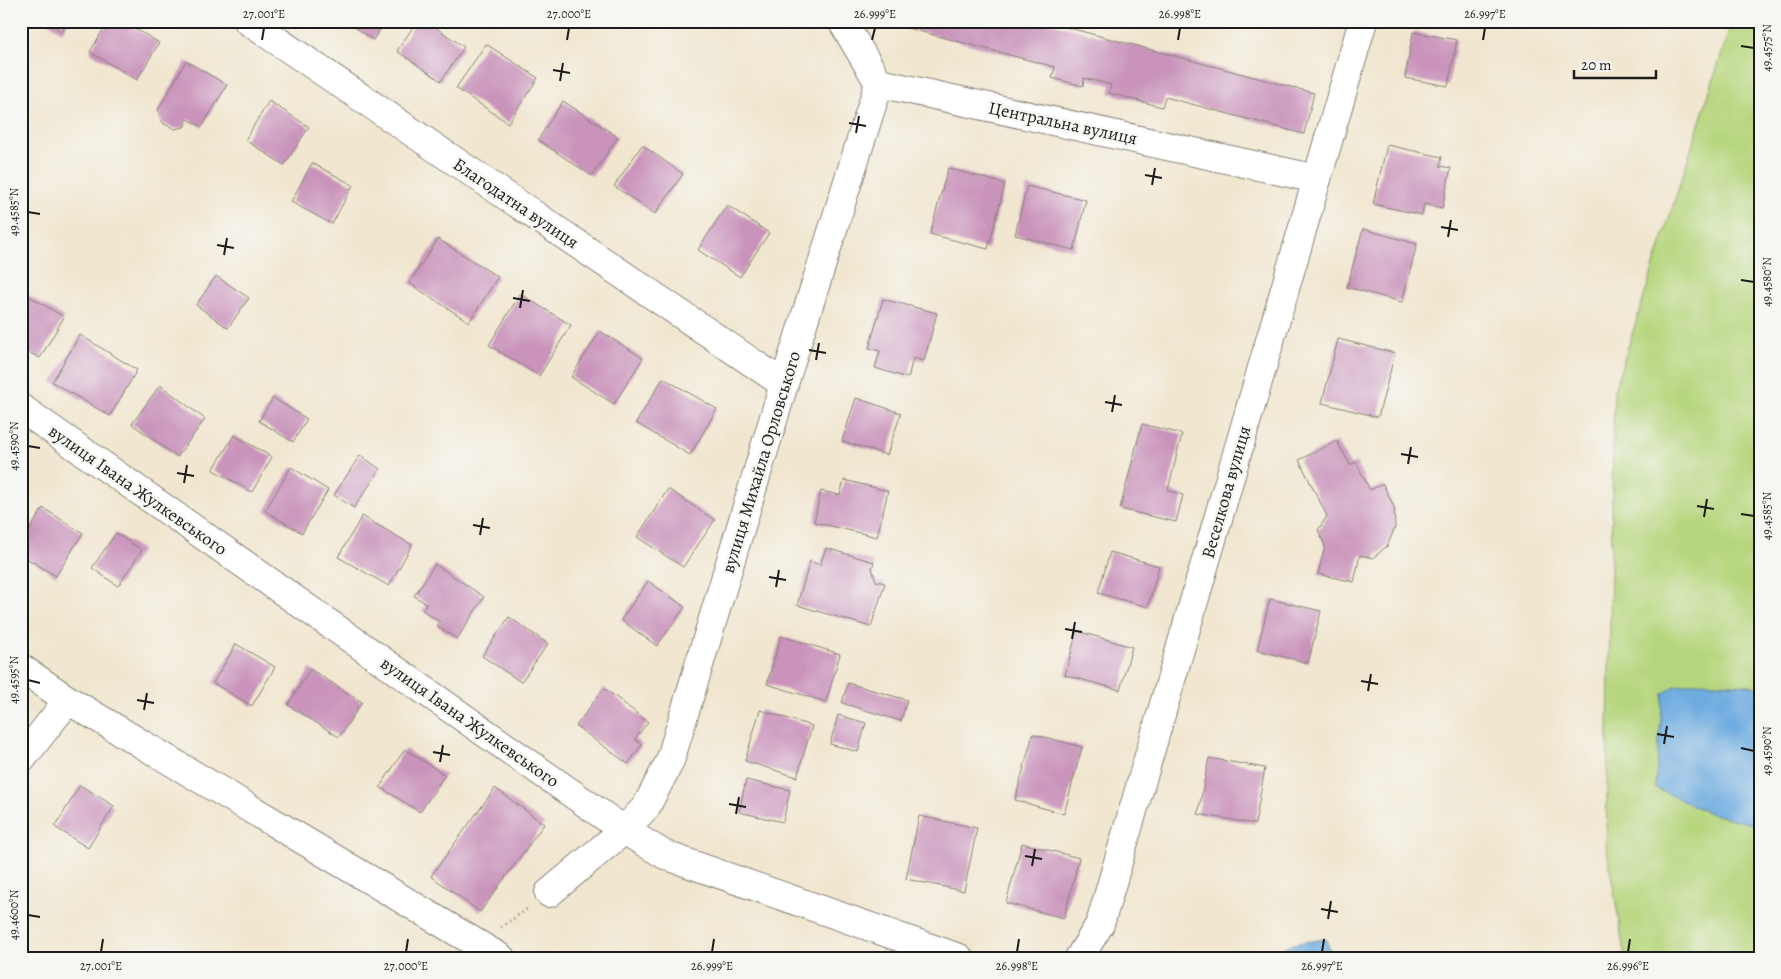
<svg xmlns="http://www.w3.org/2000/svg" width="1781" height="979" viewBox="0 0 1781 979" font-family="Alegreya,serif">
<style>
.green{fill:#b6d57c;stroke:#69784c}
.water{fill:#6eace0;stroke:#45647e}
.building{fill:#c993bb}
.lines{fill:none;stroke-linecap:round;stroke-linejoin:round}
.minor-casing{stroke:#868176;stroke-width:30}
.path{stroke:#868176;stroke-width:3;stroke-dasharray:1 4;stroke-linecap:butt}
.minor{stroke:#fff;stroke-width:28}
.ticks{fill:none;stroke:#1c1c1c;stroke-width:2}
.labels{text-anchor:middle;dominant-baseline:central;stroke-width:5;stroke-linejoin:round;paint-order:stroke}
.street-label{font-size:18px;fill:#1c1c1c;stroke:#f6f6f2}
.neatline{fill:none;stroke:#1c1c1c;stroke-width:2}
.ticks-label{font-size:12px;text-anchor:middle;fill:#1c1c1c}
</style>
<rect width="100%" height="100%" fill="#f6f6f2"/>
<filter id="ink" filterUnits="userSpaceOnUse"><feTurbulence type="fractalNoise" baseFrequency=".02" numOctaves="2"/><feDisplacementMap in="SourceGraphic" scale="10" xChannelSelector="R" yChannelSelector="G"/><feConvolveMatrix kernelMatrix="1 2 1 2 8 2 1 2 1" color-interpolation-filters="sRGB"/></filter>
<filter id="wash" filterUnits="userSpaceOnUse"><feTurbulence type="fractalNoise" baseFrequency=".0096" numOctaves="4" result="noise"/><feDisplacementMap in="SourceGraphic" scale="20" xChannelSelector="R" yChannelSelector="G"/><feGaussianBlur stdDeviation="1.12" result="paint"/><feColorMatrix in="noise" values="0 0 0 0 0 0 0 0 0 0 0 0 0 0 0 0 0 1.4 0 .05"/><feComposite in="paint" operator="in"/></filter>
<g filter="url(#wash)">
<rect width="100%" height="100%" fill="#f1e6cf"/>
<polygon class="green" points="1732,21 1760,21 1760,958 1625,958 1606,844 1614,391"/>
<g class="water">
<polygon points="1698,682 1749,685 1760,688 1760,826 1709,813 1655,788 1663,694 1675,686"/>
<polygon points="1326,939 1333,958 1253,958 1297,943"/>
</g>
<g id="blocks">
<g class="building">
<polygon points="46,21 69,21 62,32"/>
<polygon points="108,21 123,21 159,43 137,80 90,52"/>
<polygon points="346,21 386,21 373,40"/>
<polygon points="417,21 426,21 464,47 441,81 397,51"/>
<polygon points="897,21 1043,21 1314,93 1304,134 1165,97 1162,107 1109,93 1111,85 1084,78 1083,86 1052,78 1055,67 896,25"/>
<polygon points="1413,32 1457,40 1448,86 1405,78"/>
<polygon points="486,44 538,78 508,123 456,88"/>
<polygon points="186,61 227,85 202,127 188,119 184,127 175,129 164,124 160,118 158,110"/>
<polygon points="269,101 309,127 284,165 245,140"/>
<polygon points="563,101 618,137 592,176 538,140"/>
<polygon points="642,145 683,174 655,214 614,186"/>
<polygon points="1387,145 1442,157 1440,166 1451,168 1442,208 1424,204 1422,215 1373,204"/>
<polygon points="312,163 353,185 332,224 291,202"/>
<polygon points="948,168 1005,184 988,249 930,234"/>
<polygon points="1027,186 1086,200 1074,250 1015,235"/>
<polygon points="727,205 769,233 740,277 698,250"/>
<polygon points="1363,229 1417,244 1402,302 1347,287"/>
<polygon points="438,239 498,277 469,322 409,283"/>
<polygon points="216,276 249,298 228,328 196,305"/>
<polygon points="21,291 64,317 40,358 21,348"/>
<polygon points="520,294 571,325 539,376 489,345"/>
<polygon points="883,299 937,313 924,361 913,358 908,378 875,368 880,351 869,348"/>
<polygon points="600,331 643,358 614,404 571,377"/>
<polygon points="80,335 137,370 110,416 52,382"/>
<polygon points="1338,339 1395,353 1378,417 1322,403"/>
<polygon points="663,378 717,409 690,455 636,423"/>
<polygon points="160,385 205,419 177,457 132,424"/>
<polygon points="273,398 307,419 293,442 259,421"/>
<polygon points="856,398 901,413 887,455 842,441"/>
<polygon points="1142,424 1182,434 1168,490 1183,495 1176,522 1120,509"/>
<polygon points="234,435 272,457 252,492 213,470"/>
<polygon points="1337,441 1350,465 1356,462 1370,490 1383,484 1394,507 1395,528 1387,546 1373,558 1360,555 1354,582 1318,574 1325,546 1318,530 1327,516 1299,460"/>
<polygon points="360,455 380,469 354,508 334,495"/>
<polygon points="291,467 328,490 302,533 265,511"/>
<polygon points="844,480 888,491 877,537 814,522 821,491 840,495"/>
<polygon points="668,489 715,520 683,567 637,537"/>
<polygon points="43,508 83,533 56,576 21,555 21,544"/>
<polygon points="362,516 412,545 389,586 338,557"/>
<polygon points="116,533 142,550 118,586 92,568"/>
<polygon points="826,548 874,562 872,568 876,581 885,583 871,627 797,605 810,561 820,565"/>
<polygon points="1110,552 1159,566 1148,607 1098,593"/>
<polygon points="435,564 484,597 457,639 437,626 440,622 422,610 427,604 414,596"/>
<polygon points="648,581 685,607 657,646 621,620"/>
<polygon points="1270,599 1321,611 1308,663 1257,650"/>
<polygon points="509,617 548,644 521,682 482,656"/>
<polygon points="1077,631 1132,647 1120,690 1065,675"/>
<polygon points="781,636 840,654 826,702 767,684"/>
<polygon points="236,644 275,667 252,706 213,683"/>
<polygon points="310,669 362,702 339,737 288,705"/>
<polygon points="848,683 907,700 901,721 842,703"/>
<polygon points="604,688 648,722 635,739 642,745 628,764 576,726"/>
<polygon points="760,710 812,726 797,777 745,761"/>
<polygon points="838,715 866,723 858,752 830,744"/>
<polygon points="1033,734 1082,747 1064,814 1015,800"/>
<polygon points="405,749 445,775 420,812 380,787"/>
<polygon points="1209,758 1265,768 1255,824 1198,814"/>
<polygon points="746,780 790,790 783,822 739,812"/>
<polygon points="80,785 114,806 88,848 55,827"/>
<polygon points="495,788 544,824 480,912 431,876"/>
<polygon points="919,816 977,828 964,891 906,879"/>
<polygon points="1022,843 1079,858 1064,918 1006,903"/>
</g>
</g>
</g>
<g filter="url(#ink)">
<use href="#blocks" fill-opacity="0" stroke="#868176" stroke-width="1"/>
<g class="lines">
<g class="minor-casing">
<g id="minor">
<polyline points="248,21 784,384"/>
<polyline points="842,21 879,83 1317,179"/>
<polyline points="21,408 624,830 665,855 959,958"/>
<polyline points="21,668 68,700 501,958"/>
<polyline points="21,760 68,700"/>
<polyline points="549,893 624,830 646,807 670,761 784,384 879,83"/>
<polyline points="1079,958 1100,924 1363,21"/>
</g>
</g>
<polyline class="path" points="501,927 527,909"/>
<use href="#minor" class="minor"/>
</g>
</g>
<path class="ticks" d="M262,40L264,28M567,40L569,28M872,40L875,28M1178,40L1180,28M1483,40L1485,28M1741,46L1754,48M553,70L570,73M560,81L563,63M849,123L866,126M856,133L859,116M1145,175L1162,178M1152,185L1155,168M28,212L40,214M1441,227L1458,230M1448,237L1451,220M217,245L234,248M224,255L227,238M1741,280L1754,282M513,298L530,301M520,308L523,290M809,350L826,353M816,360L819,343M1105,402L1122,405M1112,412L1115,395M28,446L40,448M1401,454L1418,457M1408,464L1411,447M177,473L194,476M184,483L187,465M1697,506L1714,509M1741,514L1754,516M1704,517L1707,499M473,525L490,528M480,535L483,518M769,577L786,580M776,587L779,570M1065,629L1082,632M1072,639L1075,622M28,680L40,683M1361,681L1378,684M1368,691L1371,674M137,700L154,703M144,710L147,693M1657,734L1674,737M1664,744L1667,726M1741,748L1754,751M433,752L450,755M440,762L443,745M729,804L746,807M736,814L739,797M1025,856L1042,859M1032,866L1035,849M1321,909L1338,912M28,915L40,917M1328,919L1331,901M101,952L103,939M406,952L408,939M712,952L714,939M1017,952L1019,939M1322,952L1324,939M1628,952L1630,939"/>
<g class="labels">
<g class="street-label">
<text transform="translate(1063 123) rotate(12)">Центральна вулиця</text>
<text transform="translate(516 203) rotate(34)">Благодатна вулиця</text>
<text transform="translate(761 462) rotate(-73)">вулиця Михайла Орловського</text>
<text transform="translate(138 490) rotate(35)">вулиця Івана Жулкевського</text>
<text transform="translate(1226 492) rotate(-74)">Веселкова вулиця</text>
<text transform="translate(470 722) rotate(35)">вулиця Івана Жулкевського</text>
</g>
</g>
<rect width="1781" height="979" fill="none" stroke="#f6f6f2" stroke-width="55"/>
<path d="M1574 70v8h82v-8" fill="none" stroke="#1c1c1c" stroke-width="2.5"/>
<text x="1581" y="70" font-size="15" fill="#1c1c1c" stroke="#f6f6f2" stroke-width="4" paint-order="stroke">20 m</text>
<rect x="28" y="28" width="1726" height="924" class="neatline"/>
<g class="ticks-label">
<text x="264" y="18">27.001°E</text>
<text x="569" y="18">27.000°E</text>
<text x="875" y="18">26.999°E</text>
<text x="1180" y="18">26.998°E</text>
<text x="1485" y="18">26.997°E</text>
<text transform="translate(1767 48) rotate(-90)" y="4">49.4575°N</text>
<text transform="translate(14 212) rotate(-90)" y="4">49.4585°N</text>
<text transform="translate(1767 282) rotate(-90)" y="4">49.4580°N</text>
<text transform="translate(14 446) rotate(-90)" y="4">49.4590°N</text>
<text transform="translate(1767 516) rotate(-90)" y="4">49.4585°N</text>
<text transform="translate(14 680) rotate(-90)" y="4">49.4595°N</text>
<text transform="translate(1767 751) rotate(-90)" y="4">49.4590°N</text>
<text transform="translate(14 915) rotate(-90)" y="4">49.4600°N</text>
<text x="101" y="970">27.001°E</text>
<text x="406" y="970">27.000°E</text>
<text x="712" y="970">26.999°E</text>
<text x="1017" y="970">26.998°E</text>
<text x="1322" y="970">26.997°E</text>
<text x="1628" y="970">26.996°E</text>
</g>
</svg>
